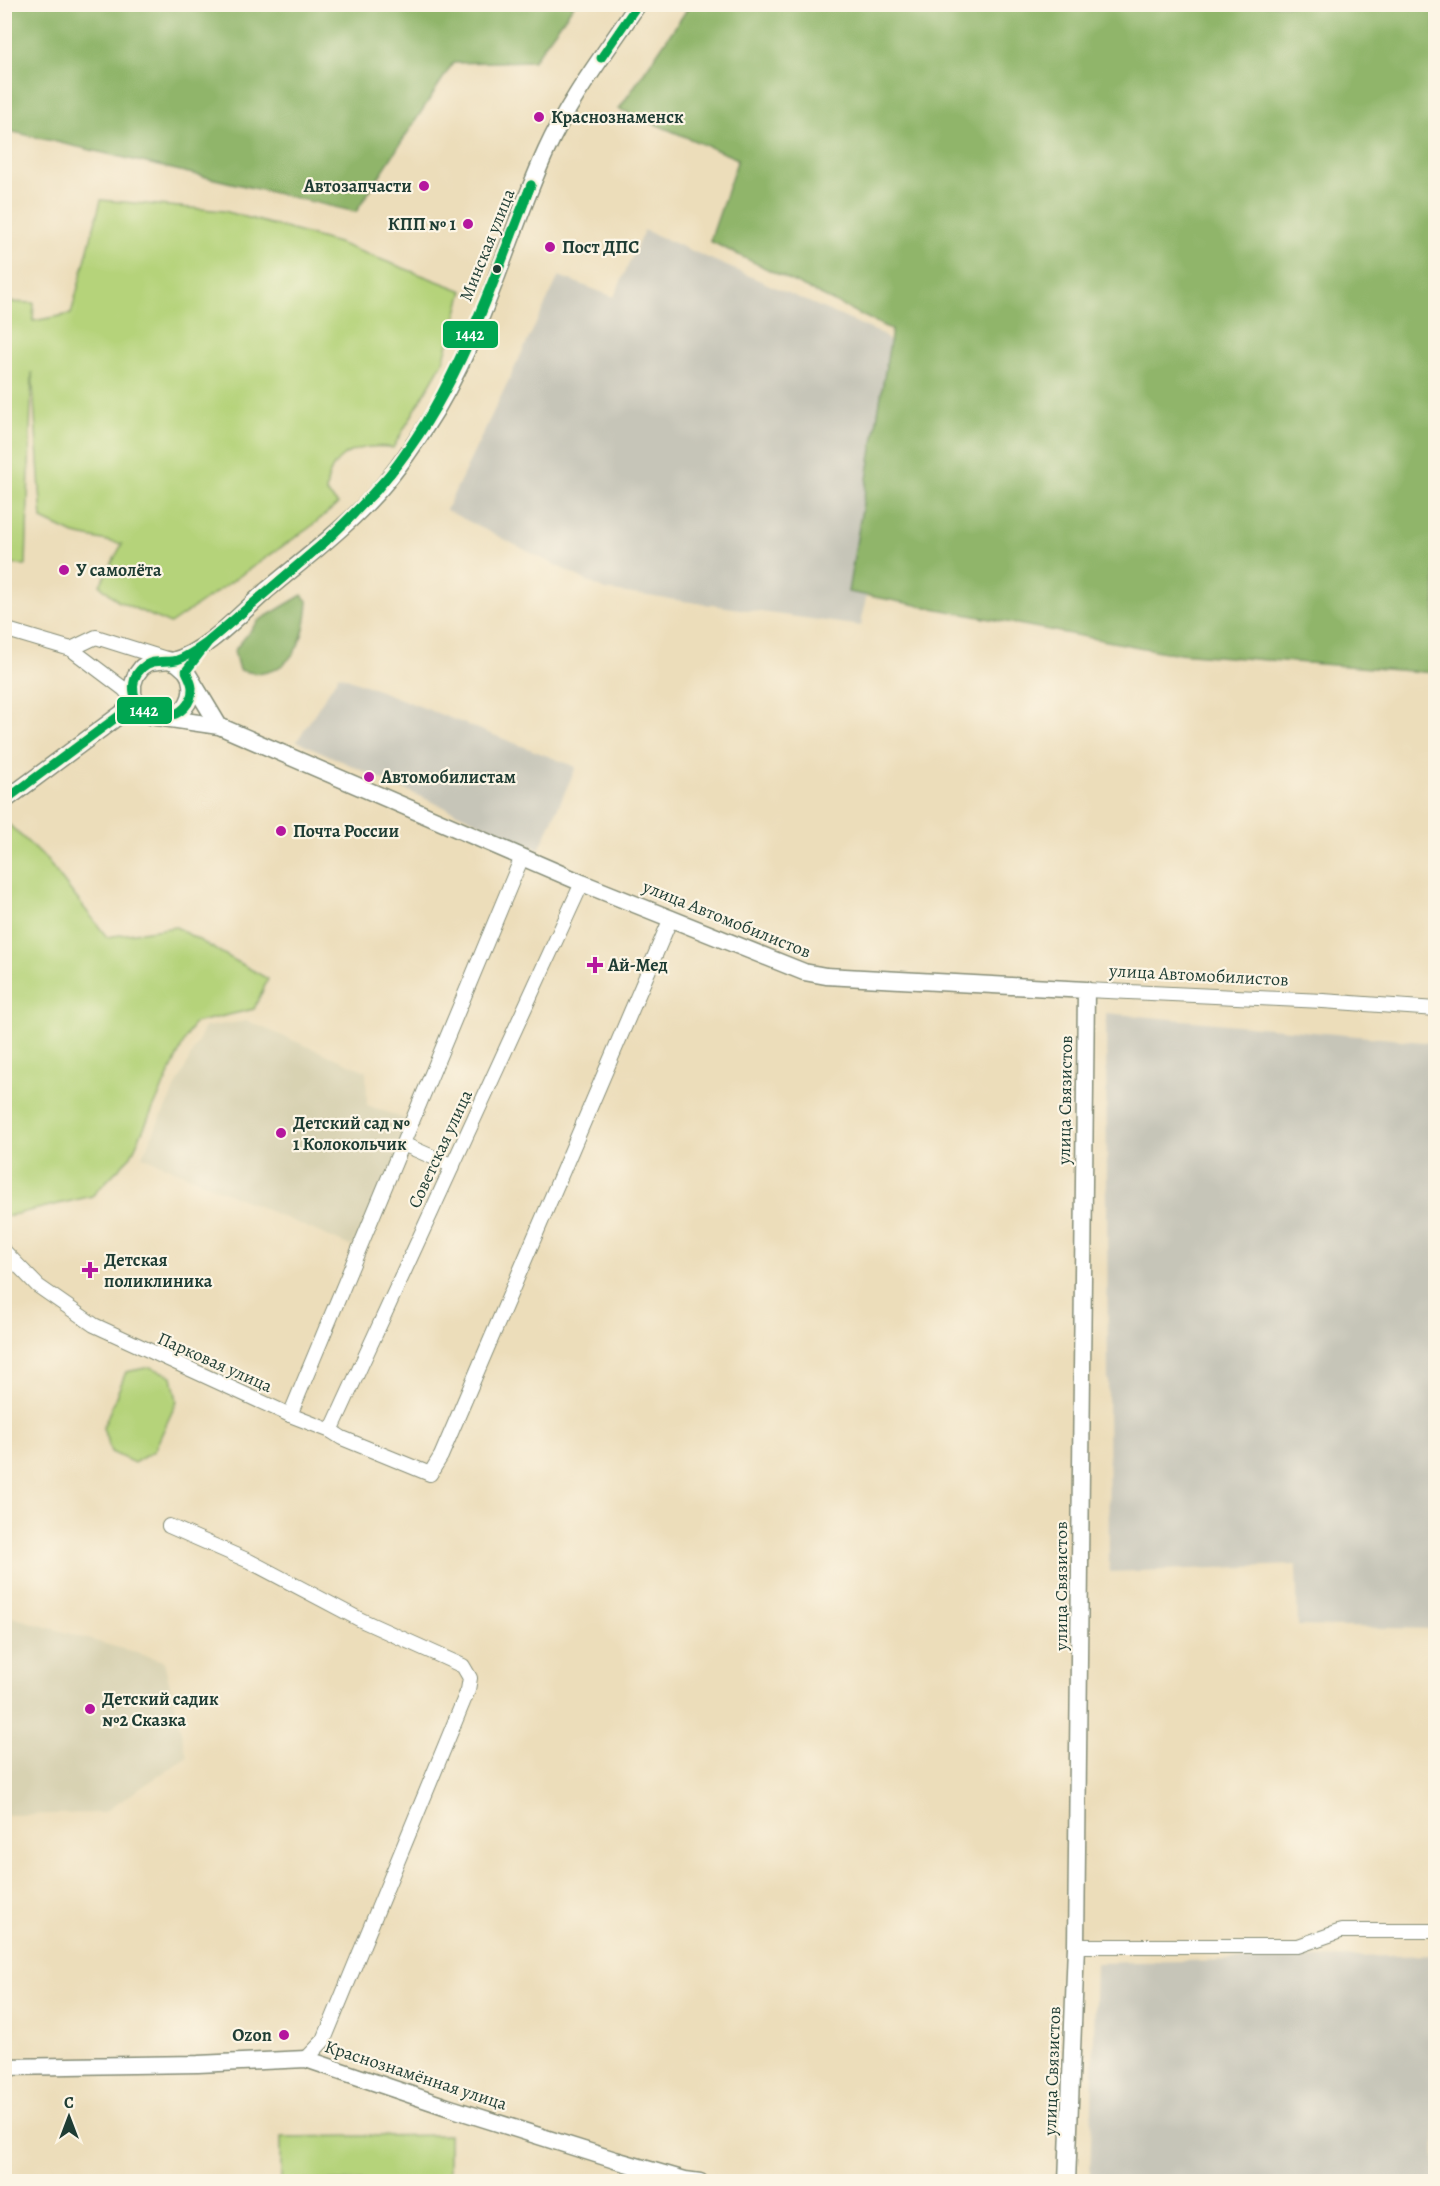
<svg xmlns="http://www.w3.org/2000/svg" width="1440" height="2186" viewBox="0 0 1440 2186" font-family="Alegreya,serif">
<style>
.built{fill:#d8d2b2}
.industrial{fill:#c6c5b8}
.green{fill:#b5d37a;stroke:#6a8857;stroke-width:1.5}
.forest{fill:#90b56a;stroke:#58794f;stroke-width:1.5}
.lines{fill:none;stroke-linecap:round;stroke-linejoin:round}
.minor-casing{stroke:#868d77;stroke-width:16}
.tertiary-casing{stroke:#868d77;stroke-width:19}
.minor{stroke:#fff;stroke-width:14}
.tertiary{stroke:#fff;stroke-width:16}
.bus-1-casing{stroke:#fcf5e5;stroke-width:14}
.bus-1{stroke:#00a651;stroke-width:9}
.poi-dot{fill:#b5179e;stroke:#fcf5e5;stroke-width:2}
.bus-dot{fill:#1f3d34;stroke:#fcf5e5;stroke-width:2}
.labels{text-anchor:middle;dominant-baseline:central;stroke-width:4.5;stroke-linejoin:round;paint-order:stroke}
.poi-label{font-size:18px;font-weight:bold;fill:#1f3d34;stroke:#fcf5e5;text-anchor:start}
.street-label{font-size:18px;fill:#1f3d34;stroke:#fcf5e5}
.line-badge{stroke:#fcf5e5;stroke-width:2}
.badge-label{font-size:16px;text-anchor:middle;font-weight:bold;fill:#fff}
</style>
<rect width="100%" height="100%" fill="#fcf5e5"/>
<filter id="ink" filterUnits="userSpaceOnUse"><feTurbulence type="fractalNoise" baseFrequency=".0167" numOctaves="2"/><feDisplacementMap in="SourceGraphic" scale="12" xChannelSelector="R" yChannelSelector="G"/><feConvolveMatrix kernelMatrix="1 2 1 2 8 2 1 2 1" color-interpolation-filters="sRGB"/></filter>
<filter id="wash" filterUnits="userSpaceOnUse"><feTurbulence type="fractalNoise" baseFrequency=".008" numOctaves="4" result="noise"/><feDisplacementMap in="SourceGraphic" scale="24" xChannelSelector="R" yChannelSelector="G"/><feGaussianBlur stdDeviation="1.35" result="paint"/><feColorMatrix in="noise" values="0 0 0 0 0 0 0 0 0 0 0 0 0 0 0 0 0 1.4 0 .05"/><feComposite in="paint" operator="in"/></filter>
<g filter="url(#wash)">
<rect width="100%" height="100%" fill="#ecddba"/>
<g class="built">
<polygon points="247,1021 366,1071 367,1105 413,1122 357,1249 142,1156 205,1027"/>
<polygon points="5,1615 164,1661 187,1757 103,1813 5,1815"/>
</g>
<g class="industrial">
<polygon points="644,230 882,334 907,360 861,626 605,590 446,510 559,276 614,297"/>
<polygon points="339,675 576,767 539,850 297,741"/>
<polygon points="1106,1013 1435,1043 1435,1629 1298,1626 1296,1565 1109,1572"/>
<polygon points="1435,1955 1435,2181 1090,2181 1096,1963"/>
</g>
<g class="green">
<path d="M101,200L224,211L338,243L463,291L443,362L393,448C370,444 340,448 330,473C327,478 327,486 326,492L338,504L309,528L170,624L118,601L100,585L122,544L74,534L42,519L32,372L26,565L5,564V302L34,303L33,321L71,314Z"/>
<polygon points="5,821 45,858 107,937 176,927 268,979 254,1009 194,1023 182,1046 131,1156 92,1196 8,1216 4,1213"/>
<polygon points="150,1367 172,1376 177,1401 154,1451 134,1463 111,1452 103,1428 126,1372"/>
<polygon points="449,2135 449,2181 281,2181 281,2137"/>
</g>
<g class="forest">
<polygon points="5,4 574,4 574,5 533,61 453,63 356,212 5,130"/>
<polygon points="690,5 1435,5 1435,673 1165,652 848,592 892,330 710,241 738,159 619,109"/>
<path d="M302,595L308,602C306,631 297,667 263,673C256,675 246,671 239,670L234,651L258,621Z"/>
</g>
</g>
<g filter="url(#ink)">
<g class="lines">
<g class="minor-casing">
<g id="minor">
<polyline points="4,629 71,649 124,689 136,703"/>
<polyline points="71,649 96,637 166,659"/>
<polyline points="1086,990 1323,1001 1436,1009"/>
<polyline points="403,1144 453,1166"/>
<polyline points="4,1251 38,1286 94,1325 290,1415 331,1431 342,1438 430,1474 441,1456 671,918"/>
<polyline points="290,1415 522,857"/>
<polyline points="331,1431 582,883"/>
<polyline points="169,1526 249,1561 361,1620 463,1666 470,1678 468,1690 324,2040 306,2059"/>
<polyline points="1076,1946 1298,1946 1341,1931 1436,1931"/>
</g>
</g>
<g class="tertiary-casing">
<g id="tertiary">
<path d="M172,661C205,653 241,613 266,591C309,555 355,521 390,477C402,462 413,446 424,429C480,345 505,242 546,151C570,98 606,52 638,4"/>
<path d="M169,717C186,712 195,697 190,679"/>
<polyline points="219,726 186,671 177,663 168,660 150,662 142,667 136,675 133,684 133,694 136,703 150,716 219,726 582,883 804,972 826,976 1086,990 1076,1946 1067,2182"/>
<polyline points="4,801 136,703"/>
<polyline points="4,2067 198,2064 306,2059 447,2107 615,2160 685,2180 700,2182"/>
</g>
</g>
<use href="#minor" class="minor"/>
<use href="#tertiary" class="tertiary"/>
<g class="bus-1-casing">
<g id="bus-1">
<polyline points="601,58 638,4"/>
<path d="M390,474C458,386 489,286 531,185"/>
<path d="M390,474C460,390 492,285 531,185"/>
<polyline points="326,541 352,516 390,474"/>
<polyline points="326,541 377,490 390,474"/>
<path d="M209,641L186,671C188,676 192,683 192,688C193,720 142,731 134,693C132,684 135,674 142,668C153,658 165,663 177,660C189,656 199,648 209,641Z"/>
<polyline points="209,641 326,541"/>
<polyline points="209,641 326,541"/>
<polyline points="4,801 136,703"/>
</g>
</g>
<use href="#bus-1" class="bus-1"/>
</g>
</g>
<g class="poi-dot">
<circle cx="539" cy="117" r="6"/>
<circle cx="424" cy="186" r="6"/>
<circle cx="468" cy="224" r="6"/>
<circle cx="550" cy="247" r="6"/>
<circle cx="64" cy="570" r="6"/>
<circle cx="369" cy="777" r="6"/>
<circle cx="281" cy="831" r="6"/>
<path d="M592 956h6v6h6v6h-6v6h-6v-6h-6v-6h6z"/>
<circle cx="281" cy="1133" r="6"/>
<path d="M87 1261h6v6h6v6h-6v6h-6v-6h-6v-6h6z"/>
<circle cx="90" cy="1709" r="6"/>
<circle cx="284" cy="2035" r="6"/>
</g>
<circle class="bus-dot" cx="497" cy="269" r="5"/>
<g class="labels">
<g class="poi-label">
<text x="551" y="117">Краснознаменск</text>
<text x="412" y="186" text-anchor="end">Автозапчасти</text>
<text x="456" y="224" text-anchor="end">КПП № 1</text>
<text x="562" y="247">Пост ДПС</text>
<text x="76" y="570">У самолёта</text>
<text x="381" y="777">Автомобилистам</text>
<text x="293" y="831">Почта России</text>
<text x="608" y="965">Ай-Мед</text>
<text x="293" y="1123">Детский сад №<tspan x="293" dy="21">1 Колокольчик</tspan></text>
<text x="104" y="1260">Детская<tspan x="104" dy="21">поликлиника</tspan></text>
<text x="102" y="1699">Детский садик<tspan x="102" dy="21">№2 Сказка</tspan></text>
<text x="272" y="2035" text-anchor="end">Ozon</text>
</g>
<g class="street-label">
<text transform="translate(487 245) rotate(-68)">Минская улица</text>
<text transform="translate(727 919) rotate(22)">улица Автомобилистов</text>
<text transform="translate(1199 975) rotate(3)">улица Автомобилистов</text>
<text transform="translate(1065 1100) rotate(-89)">улица Связистов</text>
<text transform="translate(440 1149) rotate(-65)">Советская улица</text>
<text transform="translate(215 1362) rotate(24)">Парковая улица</text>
<text transform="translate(1061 1586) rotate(-90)">улица Связистов</text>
<text transform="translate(1052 2071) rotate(-88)">улица Связистов</text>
<text transform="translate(416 2075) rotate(18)">Краснознамённая улица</text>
</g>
</g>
<g class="line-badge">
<rect x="442" y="320" width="57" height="29" rx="6" fill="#00a651"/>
<rect x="116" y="696" width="57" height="29" rx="6" fill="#00a651"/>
</g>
<g class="badge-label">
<text x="470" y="340">1442</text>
<text x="144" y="716">1442</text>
</g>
<rect width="1440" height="2186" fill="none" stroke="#fcf5e5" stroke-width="24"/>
<g transform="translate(69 2117)" stroke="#fcf5e5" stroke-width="4.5" paint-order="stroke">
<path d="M0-4.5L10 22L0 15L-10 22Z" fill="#1f3d34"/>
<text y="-9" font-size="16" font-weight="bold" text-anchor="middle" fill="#1f3d34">С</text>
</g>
</svg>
